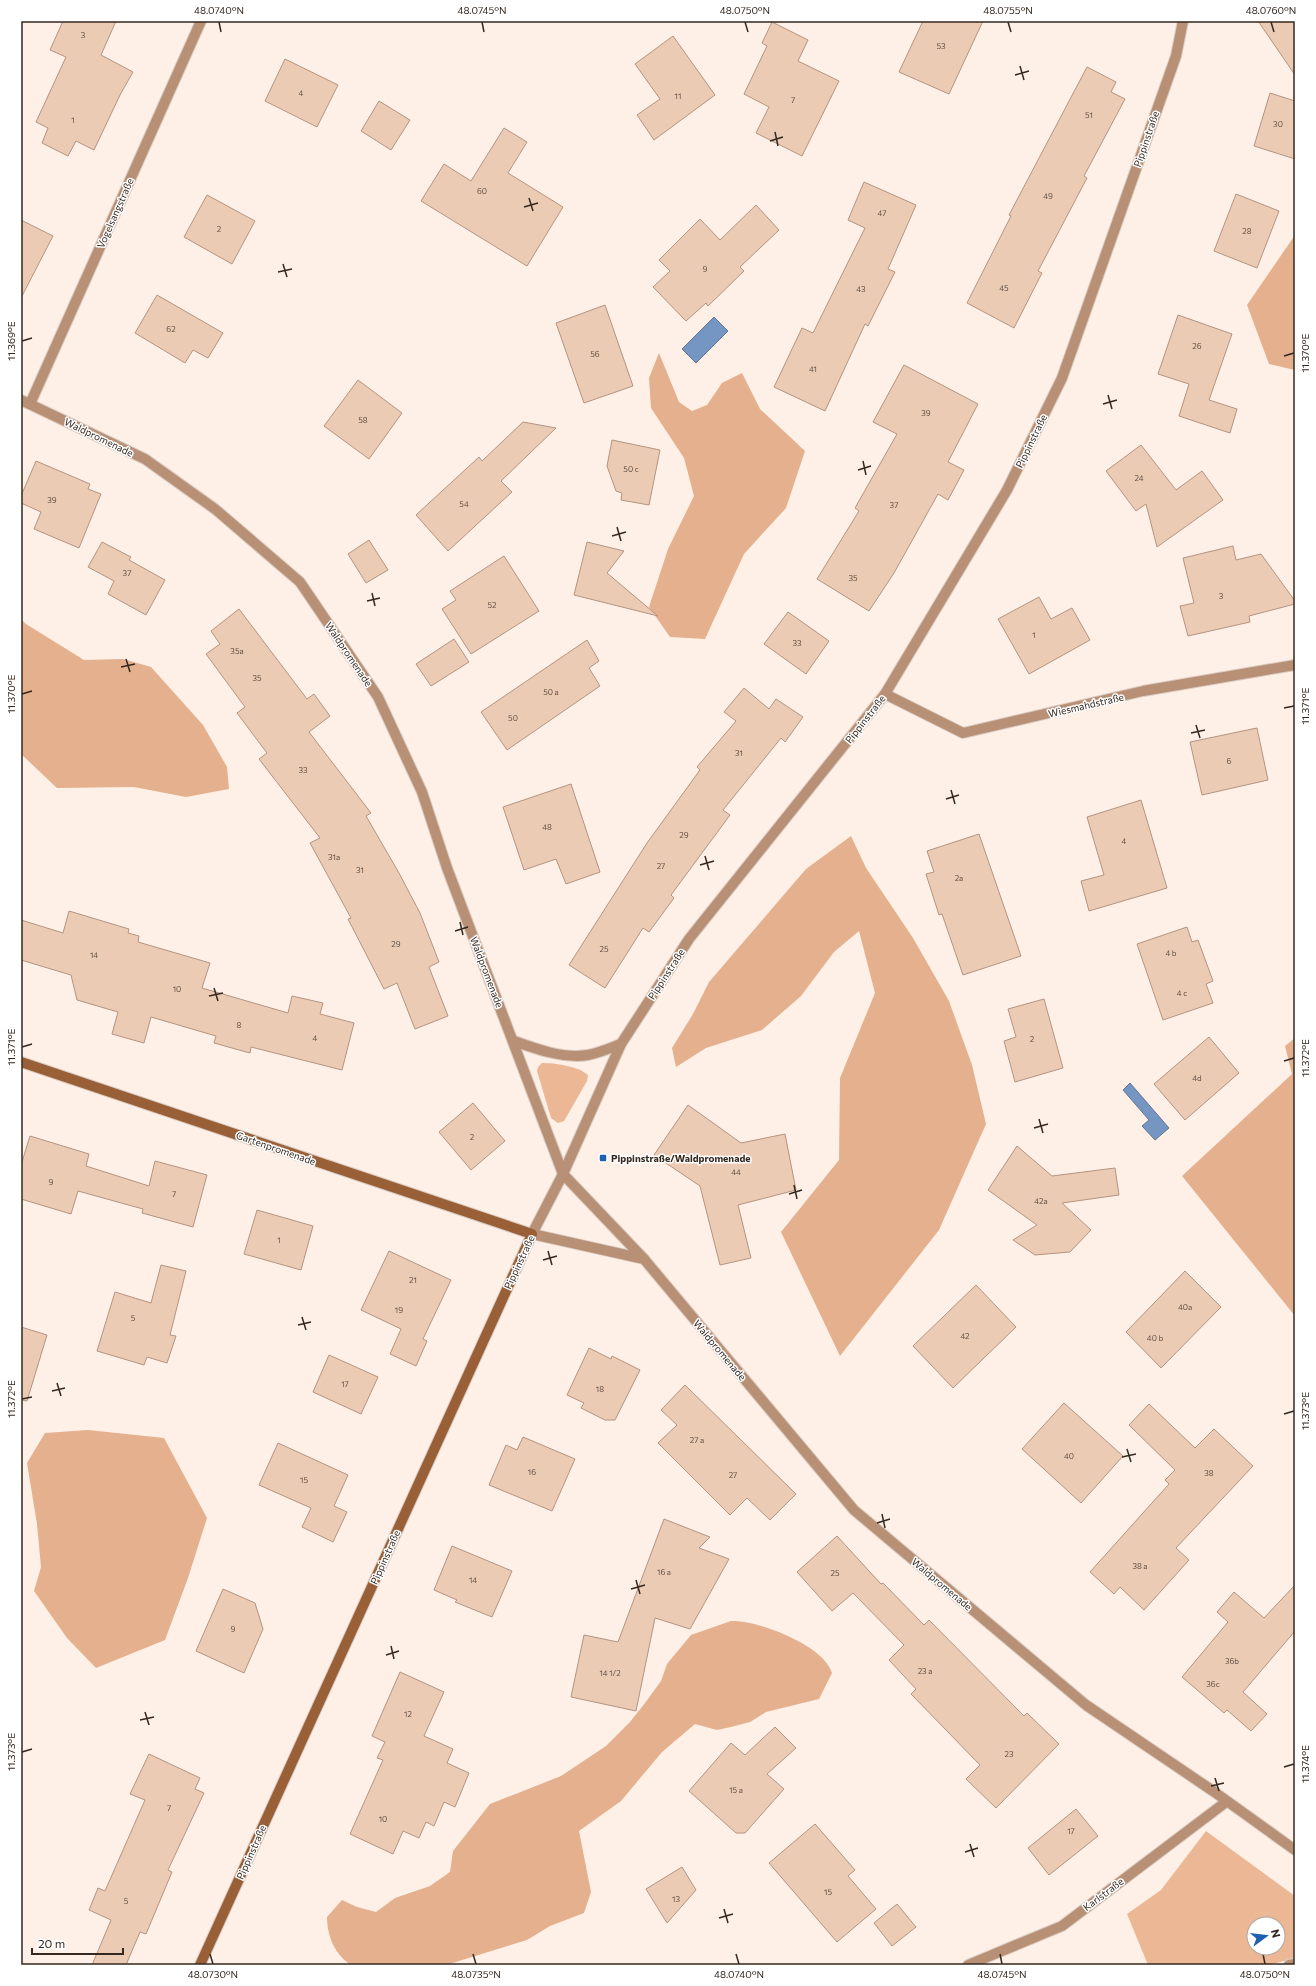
<svg xmlns="http://www.w3.org/2000/svg" width="1316" height="1986" viewBox="0 0 1316 1986" font-family="Commissioner,sans-serif">
<style>
.green{fill:#ebb794;fill-rule:evenodd}
.forest{fill:#e4b08d}
.water{fill:#7596c3;stroke:#627592}
.building{fill:#eccbb5;stroke:#b49480}
.lines{fill:none;stroke-linecap:round;stroke-linejoin:round}
.street-casing{stroke:#daccc3;stroke-width:12}
.secondary-casing{stroke:#daccc3;stroke-width:12}
.street{stroke:#b89075;stroke-width:10}
.secondary{stroke:#996037;stroke-width:10}
.ticks{fill:none;stroke:#34281f;stroke-width:1.5}
.poi-dot{fill:#1f60b1;stroke:#fff;stroke-width:1.5}
.labels{text-anchor:middle;dominant-baseline:central;stroke-width:3;stroke-linejoin:round;paint-order:stroke}
.number-label{font-size:8px;fill:#625144}
.street-label{font-size:10px;fill:#34281f;stroke:#fff}
.poi-label{font-size:10px;font-weight:bold;fill:#34281f;stroke:#fff;text-anchor:start}
.neatline{fill:none;stroke:#34281f;stroke-width:1.5}
.ticks-label{font-size:10px;text-anchor:middle;fill:#34281f}
</style>
<rect width="100%" height="100%" fill="#fef0e7"/>
<g class="green">
<path d="M542,1063C555,1063 578,1066 588,1075L587,1081L564,1121L558,1123L551,1118L537,1071L538,1067Z"/>
<path d="M1206,1831L1295,1896V1958L1269,1965H1148L1127,1914L1161,1890ZM1254,1924H1278V1948H1254Z"/>
</g>
<g class="forest">
<polygon points="1295,235 1295,370 1269,364 1247,305"/>
<polygon points="659,353 679,402 692,411 707,405 722,383 742,373 760,409 805,451 786,508 744,554 705,639 670,637 649,607 668,549 694,496 684,458 651,408 649,378"/>
<polygon points="21,619 26,624 84,660 123,659 151,667 203,725 227,767 229,789 186,797 134,787 57,788 21,754"/>
<polygon points="851,836 866,868 913,938 949,1001 972,1065 986,1124 939,1230 840,1356 781,1232 839,1160 840,1078 875,993 859,931 834,952 801,996 762,1030 706,1048 676,1067 672,1048 693,1014 709,982 806,869"/>
<polygon points="1295,1038 1295,1316 1182,1176 1292,1074 1285,1046"/>
<polygon points="88,1430 164,1438 207,1518 188,1578 165,1640 96,1668 67,1638 34,1591 41,1567 37,1524 27,1463 45,1433"/>
<path d="M731,1621C758,1620 824,1645 832,1673L819,1699L766,1712L750,1722L731,1727L717,1730L695,1724L662,1752L621,1801L579,1831L591,1892L584,1913L550,1926L527,1940L446,1965H351C335,1955 327,1936 327,1917L342,1900L357,1907L376,1912L395,1898L430,1886L450,1872L453,1851L490,1804L561,1776L606,1746L630,1722L645,1703L661,1681L667,1664L691,1635Z"/>
</g>
<g class="water">
<polygon points="714,317 728,331 696,363 682,349"/>
<polygon points="1130,1083 1169,1128 1155,1140 1142,1126 1149,1120 1123,1090"/>
</g>
<g class="building">
<polygon points="63,21 116,21 101,55 133,72 120,95 94,150 76,141 68,156 42,143 48,128 36,122 66,57 50,50"/>
<polygon points="923,21 983,21 949,94 899,72"/>
<polygon points="1258,21 1295,21 1295,75"/>
<polygon points="772,22 808,40 798,61 839,81 802,156 756,133 769,107 744,94 767,46 762,43"/>
<polygon points="673,36 715,95 654,140 637,115 660,99 635,64"/>
<polygon points="285,59 338,85 317,127 265,101"/>
<polygon points="1087,67 1116,82 1111,92 1125,99 1084,176 1087,178 1038,271 1042,273 1014,328 967,303 1011,216 1009,215"/>
<polygon points="1270,93 1295,101 1295,159 1254,146"/>
<polygon points="379,101 410,120 391,150 361,131"/>
<polygon points="504,128 527,142 508,173 563,207 527,266 421,201 444,164 471,181"/>
<polygon points="864,182 916,205 888,269 895,272 868,326 865,324 825,411 774,387 802,328 813,333 865,228 848,220"/>
<polygon points="1236,194 1279,211 1257,268 1214,251"/>
<polygon points="207,195 255,221 232,264 184,237"/>
<polygon points="756,205 779,230 740,267 744,271 708,306 706,303 686,321 653,287 670,271 659,260 700,219 720,240"/>
<polygon points="21,220 53,236 21,298"/>
<polygon points="157,295 223,333 208,358 193,350 185,363 135,333"/>
<polygon points="605,305 633,386 584,403 556,323"/>
<polygon points="1178,315 1232,334 1209,400 1237,409 1230,433 1179,416 1189,384 1158,374"/>
<polygon points="904,365 978,404 948,462 964,470 948,500 938,494 894,573 869,611 817,579 859,511 855,508 897,434 873,422"/>
<polygon points="358,380 402,413 369,459 324,426"/>
<polygon points="523,422 556,428 501,481 512,492 448,551 416,515 479,457 482,461"/>
<polygon points="612,440 660,450 649,505 621,500 622,493 616,491 607,466"/>
<polygon points="1141,445 1176,490 1202,471 1223,500 1157,547 1146,504 1136,511 1106,471"/>
<polygon points="36,461 90,484 88,489 101,494 79,548 34,529 41,512 21,503 21,496"/>
<polygon points="369,540 388,570 366,583 348,554"/>
<polygon points="102,542 131,557 129,560 165,580 146,615 108,594 114,581 88,567"/>
<polygon points="587,542 624,551 607,573 658,616 574,595"/>
<polygon points="1233,546 1236,560 1261,554 1295,601 1295,604 1249,616 1250,622 1188,636 1180,606 1194,603 1183,558"/>
<polygon points="504,556 539,611 471,654 442,609 456,600 450,591"/>
<polygon points="1039,597 1051,619 1072,608 1090,640 1029,674 998,619"/>
<polygon points="239,609 307,699 314,694 330,716 309,732 371,813 366,816 399,873 420,913 439,962 429,967 448,1016 415,1029 397,983 384,989 348,919 351,918 310,843 320,838 259,759 267,753 237,713 245,707 206,654 220,644 211,631"/>
<polygon points="788,612 829,641 806,674 764,644"/>
<polygon points="454,639 469,662 431,686 416,664"/>
<polygon points="587,640 599,661 589,668 600,686 507,750 481,712"/>
<polygon points="744,688 769,709 776,699 803,717 785,742 781,738 723,810 730,815 671,895 674,898 649,932 643,928 605,988 569,965 647,843 700,770 697,767 736,721 724,712"/>
<polygon points="1257,728 1268,780 1202,795 1190,742"/>
<polygon points="571,784 600,872 566,884 556,859 524,870 503,807"/>
<polygon points="1141,800 1167,888 1089,911 1081,881 1104,875 1087,817"/>
<polygon points="979,834 1021,956 963,975 942,914 939,915 926,874 934,872 927,851"/>
<polygon points="69,911 129,929 128,933 139,936 138,942 210,963 202,988 288,1013 292,996 323,1003 320,1014 354,1023 342,1070 251,1047 250,1053 214,1043 216,1036 151,1017 144,1043 112,1034 118,1012 77,1000 71,975 21,960 21,920 63,933"/>
<polygon points="1187,927 1192,942 1198,940 1213,981 1206,984 1213,1003 1163,1020 1137,944"/>
<polygon points="1044,999 1063,1068 1015,1082 1004,1041 1016,1037 1008,1009"/>
<polygon points="1209,1037 1239,1073 1185,1120 1154,1084"/>
<polygon points="473,1103 505,1141 471,1170 439,1132"/>
<polygon points="688,1105 741,1143 785,1134 796,1190 738,1205 751,1258 720,1265 700,1186 654,1155"/>
<polygon points="30,1136 89,1154 86,1166 149,1186 155,1161 207,1175 193,1227 142,1213 143,1209 78,1191 71,1214 21,1199 21,1165"/>
<polygon points="1017,1146 1052,1176 1115,1168 1119,1195 1062,1203 1091,1230 1070,1252 1035,1255 1013,1240 1037,1225 988,1190"/>
<polygon points="257,1210 313,1226 301,1270 244,1254"/>
<polygon points="389,1251 451,1280 423,1339 427,1341 416,1366 390,1354 401,1329 361,1310"/>
<polygon points="161,1265 186,1271 170,1335 176,1336 167,1363 147,1357 144,1365 97,1351 115,1292 151,1303"/>
<polygon points="1185,1271 1221,1307 1161,1368 1126,1332"/>
<polygon points="976,1285 1016,1327 953,1388 913,1346"/>
<polygon points="21,1327 47,1335 27,1401 21,1400"/>
<polygon points="589,1348 611,1359 612,1356 640,1370 615,1420 605,1420 581,1408 584,1403 567,1395"/>
<polygon points="329,1355 378,1377 361,1414 313,1392"/>
<polygon points="685,1385 796,1494 770,1520 747,1498 730,1515 658,1443 677,1425 661,1410"/>
<polygon points="1064,1403 1123,1456 1081,1503 1022,1449"/>
<polygon points="1149,1404 1195,1448 1214,1429 1253,1466 1176,1548 1189,1560 1144,1610 1120,1587 1114,1594 1090,1572 1169,1484 1165,1480 1175,1470 1129,1425"/>
<polygon points="523,1437 575,1459 552,1511 489,1485 506,1445 517,1450"/>
<polygon points="278,1443 348,1475 334,1506 347,1512 333,1542 302,1527 311,1508 259,1485"/>
<polygon points="664,1519 710,1537 699,1548 729,1559 690,1629 655,1618 636,1711 571,1697 584,1635 618,1642"/>
<polygon points="837,1536 881,1584 883,1583 924,1625 929,1620 1024,1716 1027,1713 1059,1744 996,1808 966,1779 980,1765 911,1694 916,1689 889,1660 904,1645 853,1593 832,1611 797,1572"/>
<polygon points="452,1546 512,1571 492,1617 455,1602 457,1600 434,1590"/>
<polygon points="1295,1585 1295,1631 1243,1692 1267,1714 1251,1731 1227,1710 1224,1713 1182,1677 1228,1622 1217,1612 1234,1592 1264,1618"/>
<polygon points="223,1589 255,1603 263,1629 244,1673 196,1651"/>
<polygon points="400,1672 444,1692 424,1736 453,1749 447,1763 469,1773 455,1807 444,1802 434,1826 426,1822 419,1838 403,1831 393,1854 350,1834 383,1760 377,1758 385,1742 372,1736"/>
<polygon points="775,1727 796,1748 767,1774 784,1789 745,1833 736,1833 689,1791 731,1743 745,1755"/>
<polygon points="149,1754 200,1778 195,1789 204,1793 168,1870 172,1872 146,1934 140,1932 126,1965 92,1965 111,1920 89,1910 98,1888 105,1891 145,1800 130,1794"/>
<polygon points="1076,1809 1098,1836 1049,1875 1028,1848"/>
<polygon points="815,1824 855,1870 848,1876 876,1909 837,1942 769,1863"/>
<polygon points="682,1867 696,1890 667,1923 646,1889"/>
<polygon points="897,1904 916,1927 892,1946 874,1923"/>
</g>
<g class="lines">
<g class="street-casing">
<g id="street">
<polyline points="21,400 145,459 215,509 300,582 378,697 422,792 447,868 563,1174 644,1259 854,1510 1086,1705 1213,1791 1295,1850"/>
<polyline points="30,404 201,21"/>
<polyline points="885,694 963,733 1143,691 1295,665"/>
<path d="M514,1041C536,1049 564,1059 588,1055C599,1053 610,1048 621,1044"/>
<polyline points="644,1259 532,1234 563,1174 621,1044 689,939 885,694 1007,490 1062,378 1176,56 1183,21"/>
<polyline points="968,1965 1062,1926 1226,1802"/>
<polyline points="1289,1965 1295,1964"/>
</g>
</g>
<g class="secondary-casing">
<polyline id="secondary" points="21,1062 532,1234 200,1965"/>
</g>
<use href="#street" class="street"/>
<use href="#secondary" class="secondary"/>
</g>
<path class="ticks" d="M219,22L221,32M482,22L484,32M745,22L748,32M1008,22L1011,32M1271,22L1274,32M1020,66L1024,80M1015,75L1029,71M775,132L778,146M770,141L783,137M529,198L533,211M524,207L538,203M283,264L287,277M278,272L292,269M22,341L32,338M1284,356L1294,353M1108,395L1112,409M1103,404L1117,400M863,461L866,475M858,470L871,466M617,527L621,541M612,536L626,532M372,593L375,606M367,601L380,598M126,659L130,672M121,667L135,664M22,694L32,691M1284,708L1294,706M1196,725L1200,738M1191,733L1205,730M951,790L955,804M946,799L959,795M705,856L709,870M700,865L714,861M460,922L463,935M455,931L468,927M214,988L218,1001M209,996L223,993M22,1047L32,1044M1284,1061L1294,1058M1039,1119L1043,1133M1034,1128L1048,1124M794,1185L797,1199M789,1194L802,1190M548,1251L552,1265M543,1260L557,1256M302,1317L306,1330M298,1325L311,1322M57,1383L61,1396M52,1391L65,1388M22,1399L32,1397M1284,1414L1294,1411M1127,1449L1131,1462M1122,1457L1136,1454M882,1514L885,1528M877,1523L890,1519M636,1580L640,1594M631,1589L645,1585M391,1646L394,1659M386,1655L399,1651M145,1712L149,1725M140,1720L154,1717M22,1752L32,1749M1284,1767L1294,1764M1215,1778L1219,1791M1211,1786L1224,1783M970,1844L974,1857M965,1852L978,1848M724,1909L728,1923M719,1918L733,1914M210,1954L213,1964M473,1954L476,1964M736,1954L739,1964M1000,1954L1002,1964M1263,1954L1265,1964"/>
<rect class="poi-dot" x="599" y="1154" width="8" height="8" rx="2"/>
<g class="labels">
<g class="number-label">
<text x="83" y="35">3</text>
<text x="941" y="46">53</text>
<text x="301" y="93">4</text>
<text x="678" y="96">11</text>
<text x="793" y="100">7</text>
<text x="1089" y="115">51</text>
<text x="73" y="120">1</text>
<text x="1278" y="124">30</text>
<text x="482" y="191">60</text>
<text x="1048" y="196">49</text>
<text x="882" y="213">47</text>
<text x="219" y="229">2</text>
<text x="1247" y="231">28</text>
<text x="705" y="269">9</text>
<text x="1004" y="288">45</text>
<text x="861" y="289">43</text>
<text x="171" y="329">62</text>
<text x="1197" y="346">26</text>
<text x="595" y="354">56</text>
<text x="813" y="369">41</text>
<text x="926" y="413">39</text>
<text x="363" y="420">58</text>
<text x="631" y="469">50 c</text>
<text x="1139" y="478">24</text>
<text x="52" y="500">39</text>
<text x="464" y="504">54</text>
<text x="894" y="505">37</text>
<text x="127" y="573">37</text>
<text x="853" y="578">35</text>
<text x="1221" y="596">3</text>
<text x="492" y="605">52</text>
<text x="1034" y="635">1</text>
<text x="797" y="643">33</text>
<text x="237" y="651">35a</text>
<text x="257" y="678">35</text>
<text x="551" y="692">50 a</text>
<text x="513" y="718">50</text>
<text x="739" y="753">31</text>
<text x="1229" y="761">6</text>
<text x="303" y="770">33</text>
<text x="547" y="827">48</text>
<text x="684" y="835">29</text>
<text x="1124" y="841">4</text>
<text x="334" y="857">31a</text>
<text x="661" y="866">27</text>
<text x="360" y="870">31</text>
<text x="959" y="878">2a</text>
<text x="396" y="944">29</text>
<text x="604" y="949">25</text>
<text x="1171" y="953">4 b</text>
<text x="94" y="955">14</text>
<text x="177" y="989">10</text>
<text x="1182" y="993">4 c</text>
<text x="239" y="1025">8</text>
<text x="315" y="1038">4</text>
<text x="1032" y="1039">2</text>
<text x="1197" y="1078">4d</text>
<text x="472" y="1137">2</text>
<text x="736" y="1172">44</text>
<text x="51" y="1182">9</text>
<text x="174" y="1194">7</text>
<text x="1041" y="1201">42a</text>
<text x="279" y="1240">1</text>
<text x="413" y="1280">21</text>
<text x="1185" y="1307">40a</text>
<text x="399" y="1310">19</text>
<text x="133" y="1318">5</text>
<text x="965" y="1336">42</text>
<text x="1155" y="1338">40 b</text>
<text x="345" y="1384">17</text>
<text x="600" y="1389">18</text>
<text x="697" y="1440">27 a</text>
<text x="1069" y="1456">40</text>
<text x="532" y="1472">16</text>
<text x="1209" y="1473">38</text>
<text x="733" y="1475">27</text>
<text x="304" y="1480">15</text>
<text x="1140" y="1566">38 a</text>
<text x="664" y="1572">16 a</text>
<text x="835" y="1573">25</text>
<text x="473" y="1580">14</text>
<text x="233" y="1629">9</text>
<text x="1232" y="1661">36b</text>
<text x="925" y="1671">23 a</text>
<text x="610" y="1673">14 1/2</text>
<text x="1213" y="1684">36c</text>
<text x="408" y="1714">12</text>
<text x="1009" y="1754">23</text>
<text x="736" y="1790">15 a</text>
<text x="169" y="1808">7</text>
<text x="383" y="1819">10</text>
<text x="1071" y="1831">17</text>
<text x="828" y="1892">15</text>
<text x="676" y="1899">13</text>
<text x="126" y="1901">5</text>
</g>
<g class="street-label">
<text transform="translate(1146 139) rotate(-71)">Pippinstraße</text>
<text transform="translate(115 213) rotate(-66)">Vogelsangstraße</text>
<text transform="translate(99 437) rotate(26)">Waldpromenade</text>
<text transform="translate(1031 441) rotate(-64)">Pippinstraße</text>
<text transform="translate(349 654) rotate(56)">Waldpromenade</text>
<text transform="translate(1086 705) rotate(-13)">Wiesmahdstraße</text>
<text transform="translate(865 719) rotate(-52)">Pippinstraße</text>
<text transform="translate(487 972) rotate(69)">Waldpromenade</text>
<text transform="translate(666 974) rotate(-57)">Pippinstraße</text>
<text transform="translate(276 1148) rotate(19)">Gartenpromenade</text>
<text transform="translate(519 1262) rotate(-65)">Pippinstraße</text>
<text transform="translate(720 1350) rotate(50)">Waldpromenade</text>
<text transform="translate(385 1557) rotate(-66)">Pippinstraße</text>
<text transform="translate(942 1584) rotate(40)">Waldpromenade</text>
<text transform="translate(251 1852) rotate(-66)">Pippinstraße</text>
<text transform="translate(1103 1894) rotate(-37)">Karlstraße</text>
</g>
<g class="poi-label">
<text x="611" y="1158">Pippinstraße/Waldpromenade</text>
</g>
</g>
<rect width="1316" height="1986" fill="none" stroke="#ffffff" stroke-width="44"/>
<g transform="translate(1266 1936) rotate(75)"><circle r="19" fill="#ffffff" stroke="#aea9a5"/>
<path d="M0-3L7 15L0 10L-7 15Z" fill="#1f60b1"/>
<text y="-6" font-size="11" font-weight="bold" text-anchor="middle" fill="#34281f">N</text>
</g>
<path d="M32 1948v6h91v-6" fill="none" stroke="#34281f" stroke-width="2"/>
<text x="38" y="1948" font-size="12" fill="#34281f" stroke="#ffffff" stroke-width="3" paint-order="stroke">20 m</text>
<rect x="22" y="22" width="1272" height="1942" class="neatline"/>
<g class="ticks-label">
<text x="219" y="14">48.0740°N</text>
<text x="482" y="14">48.0745°N</text>
<text x="745" y="14">48.0750°N</text>
<text x="1008" y="14">48.0755°N</text>
<text x="1271" y="14">48.0760°N</text>
<text transform="translate(11 341) rotate(-90)" y="4">11.369°E</text>
<text transform="translate(1305 353) rotate(-90)" y="4">11.370°E</text>
<text transform="translate(11 694) rotate(-90)" y="4">11.370°E</text>
<text transform="translate(1305 706) rotate(-90)" y="4">11.371°E</text>
<text transform="translate(11 1047) rotate(-90)" y="4">11.371°E</text>
<text transform="translate(1305 1058) rotate(-90)" y="4">11.372°E</text>
<text transform="translate(11 1399) rotate(-90)" y="4">11.372°E</text>
<text transform="translate(1305 1411) rotate(-90)" y="4">11.373°E</text>
<text transform="translate(11 1752) rotate(-90)" y="4">11.373°E</text>
<text transform="translate(1305 1764) rotate(-90)" y="4">11.374°E</text>
<text x="213" y="1978">48.0730°N</text>
<text x="476" y="1978">48.0735°N</text>
<text x="739" y="1978">48.0740°N</text>
<text x="1002" y="1978">48.0745°N</text>
<text x="1265" y="1978">48.0750°N</text>
</g>
</svg>
